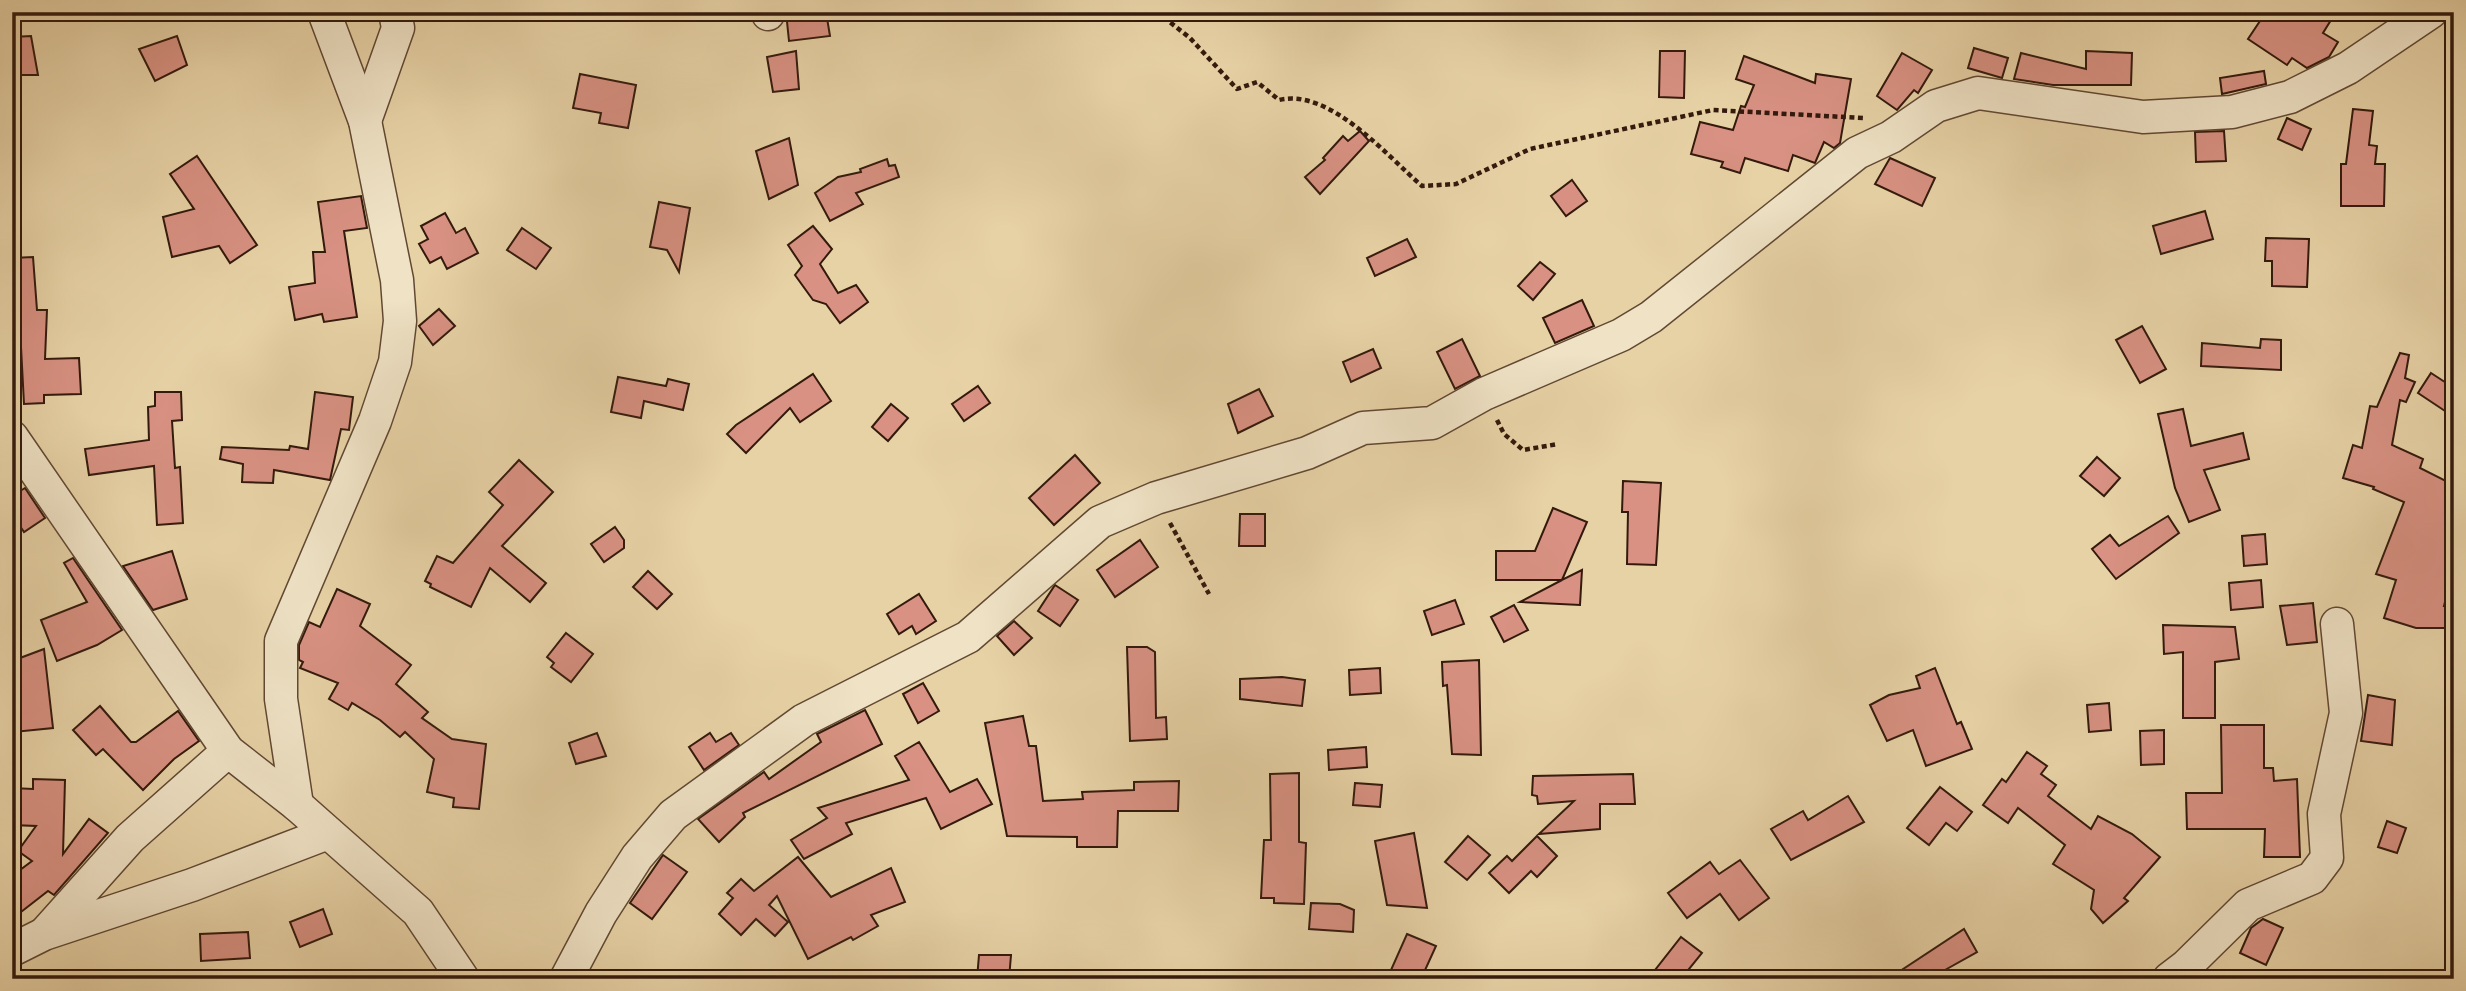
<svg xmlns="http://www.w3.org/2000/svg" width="2466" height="991" viewBox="0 0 2466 991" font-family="Vollkorn,serif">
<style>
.building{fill:#d89182;stroke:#341a0d;stroke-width:2}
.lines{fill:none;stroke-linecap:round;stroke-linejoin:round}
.minor-casing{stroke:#614833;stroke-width:35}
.path{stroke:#341a0d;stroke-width:4.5;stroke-dasharray:5 3.5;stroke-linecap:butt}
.minor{stroke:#efe2c5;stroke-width:32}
</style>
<rect width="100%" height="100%" fill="#e7d2a6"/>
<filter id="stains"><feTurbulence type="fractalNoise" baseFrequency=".00286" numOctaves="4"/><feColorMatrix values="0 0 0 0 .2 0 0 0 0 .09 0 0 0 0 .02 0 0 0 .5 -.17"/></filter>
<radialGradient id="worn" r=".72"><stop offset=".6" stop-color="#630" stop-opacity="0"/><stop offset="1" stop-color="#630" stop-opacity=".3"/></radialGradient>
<g class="building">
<polygon points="786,12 826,12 830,36 789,41"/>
<polygon points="2266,12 2336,12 2323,33 2338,42 2329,57 2307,68 2292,58 2287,65 2248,39"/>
<polygon points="31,36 38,75 12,75 12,37"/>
<polygon points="177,36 187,65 155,81 139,49"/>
<polygon points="1974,48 2008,58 2002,78 1968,68"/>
<polygon points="796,51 799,89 773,92 767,57"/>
<polygon points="1660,51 1685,51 1684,98 1659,97"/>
<polygon points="2086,51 2132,53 2131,85 2053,85 2014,79 2021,53 2086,69"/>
<polygon points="1902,53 1932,70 1918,93 1914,90 1897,110 1877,96"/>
<polygon points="1744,56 1815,83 1816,74 1851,79 1840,143 1834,148 1824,142 1815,163 1793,155 1788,171 1745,158 1740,173 1721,167 1723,162 1691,154 1700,122 1733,130 1741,106 1745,107 1754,85 1736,79"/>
<polygon points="2264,71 2266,84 2222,94 2220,78"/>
<polygon points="580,74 636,85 628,128 599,123 601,113 573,108"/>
<polygon points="2353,109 2373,111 2369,145 2377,146 2375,164 2385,164 2384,206 2341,206 2341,164 2346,164"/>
<polygon points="2287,118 2311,129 2302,150 2278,139"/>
<polygon points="1360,131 1369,141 1320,194 1305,177 1325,160 1323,158 1343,136 1348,141"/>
<polygon points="2224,131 2226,161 2196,162 2195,132"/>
<polygon points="789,138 798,185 769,199 756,151"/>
<polygon points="197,156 257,245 230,263 219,246 172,257 163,217 194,209 170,174"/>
<polygon points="1890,158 1935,178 1922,206 1875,184"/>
<polygon points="887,159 889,166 895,165 899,177 856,193 863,204 830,221 815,193 838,177 861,172 860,169"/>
<polygon points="1572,180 1587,201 1566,216 1551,196"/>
<polygon points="361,196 367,228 344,231 357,317 324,322 322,314 295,320 289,287 315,283 313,252 325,252 318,202"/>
<polygon points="659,202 690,208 679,272 667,250 650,247"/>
<polygon points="2205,211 2213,239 2161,254 2153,226"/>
<polygon points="445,213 456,233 465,228 478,253 447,269 441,257 430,263 419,244 428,239 421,226"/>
<polygon points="813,226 832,249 820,264 838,293 856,285 868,302 840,323 826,304 813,300 795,275 802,266 788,245"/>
<polygon points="522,228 551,248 536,269 507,250"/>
<polygon points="2266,238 2309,239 2307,287 2272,286 2272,261 2265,261"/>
<polygon points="1407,239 1416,257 1375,276 1367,258"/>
<polygon points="33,257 37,310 47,310 45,359 79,358 81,394 44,395 44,403 24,404 21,347 12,346 12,258"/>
<polygon points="1540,262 1555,274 1533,300 1518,286"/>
<polygon points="1582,300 1594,326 1555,343 1543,318"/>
<polygon points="439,309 455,326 433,345 419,326"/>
<polygon points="2142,326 2166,369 2140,383 2116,340"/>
<polygon points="1462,339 1480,376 1455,389 1437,352"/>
<polygon points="2261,339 2281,340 2281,370 2201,366 2202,343 2260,348"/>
<polygon points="1373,349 1381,368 1351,382 1343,362"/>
<polygon points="2400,353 2409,355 2405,378 2415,382 2406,402 2400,400 2392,445 2423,459 2420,468 2454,485 2454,566 2444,606 2454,606 2454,628 2416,628 2384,618 2396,580 2376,574 2404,502 2373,489 2374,487 2343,478 2353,445 2362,448 2370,406 2377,407"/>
<polygon points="2431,373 2454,388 2454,417 2418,393"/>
<polygon points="813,374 831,401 800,422 790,408 746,453 727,434 736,425"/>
<polygon points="618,377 666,386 668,379 689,384 683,410 644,401 641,418 611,412"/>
<polygon points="978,386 990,403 964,421 952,404"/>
<polygon points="1259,389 1273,416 1238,433 1228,404"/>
<polygon points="155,392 181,392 182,420 172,421 175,468 180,467 183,523 157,525 154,466 89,475 85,449 149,440 148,407 155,406"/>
<polygon points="315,392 353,397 349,430 341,429 330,480 274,470 273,483 242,482 243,464 220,459 222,447 289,450 290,446 308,449"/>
<polygon points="891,404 908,418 888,441 872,427"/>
<polygon points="2183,409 2191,446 2243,433 2249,459 2204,470 2220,510 2189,522 2175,488 2158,414"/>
<polygon points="1075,455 1100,483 1054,525 1029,498"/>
<polygon points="2097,457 2120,478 2104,496 2080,476"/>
<polygon points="519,460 553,492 502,546 546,583 530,602 490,568 471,607 430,587 431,584 425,581 437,556 453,563 503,505 489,492"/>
<polygon points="1623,481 1661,483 1656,565 1627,564 1628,512 1622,512"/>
<polygon points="25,488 45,518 24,532 12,514 12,496"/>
<polygon points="1553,508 1587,522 1562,580 1582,570 1580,605 1520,602 1562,580 1496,580 1496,551 1535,551"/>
<polygon points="1240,514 1265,514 1265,546 1239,546"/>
<polygon points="2168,516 2179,533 2116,579 2092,549 2110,535 2119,546"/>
<polygon points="615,527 624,540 624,548 604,562 591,544"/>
<polygon points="2265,534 2267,564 2244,566 2242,536"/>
<polygon points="1140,540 1158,567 1115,597 1097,570"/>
<polygon points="172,551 187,599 153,610 123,566"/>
<polygon points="73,558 122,630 97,645 57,661 41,620 87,602 64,563"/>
<polygon points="648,571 672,594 657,609 633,587"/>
<polygon points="2261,580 2263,607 2231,610 2229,583"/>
<polygon points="1055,585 1078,600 1060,626 1038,611"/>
<polygon points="337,589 370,604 360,626 411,665 396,684 428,712 422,718 452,739 486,744 479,809 453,807 454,798 427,792 434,759 405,732 400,737 380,720 352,703 348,710 329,699 338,683 300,668 303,662 299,660 299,645 309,622 320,627"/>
<polygon points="919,594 936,621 916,634 912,626 899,634 887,614"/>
<polygon points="1455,600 1464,624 1432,635 1424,611"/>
<polygon points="2313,603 2317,642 2287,645 2280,606"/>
<polygon points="1514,605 1528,630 1504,642 1491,617"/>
<polygon points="1014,621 1032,638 1014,655 997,636"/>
<polygon points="2163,625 2235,627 2239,659 2215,662 2215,718 2183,718 2183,652 2164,654"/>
<polygon points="566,633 593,654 571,682 551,667 554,663 547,657"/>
<polygon points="1127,647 1147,647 1155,652 1156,718 1166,717 1167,739 1130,741"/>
<polygon points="44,649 53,728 14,732 12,661"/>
<polygon points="1479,660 1481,755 1452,754 1447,685 1443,686 1442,662"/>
<polygon points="1380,668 1381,693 1350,695 1349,670"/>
<polygon points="1935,668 1957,724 1961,722 1972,749 1926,766 1913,730 1887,741 1870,705 1889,695 1920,688 1916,676"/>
<polygon points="1282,677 1305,680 1302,706 1240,699 1240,679"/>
<polygon points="923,683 939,711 918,723 903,694"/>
<polygon points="2368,695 2395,700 2392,745 2361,741"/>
<polygon points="2109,703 2111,730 2089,732 2087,705"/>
<polygon points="100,706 131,742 136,742 178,711 199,741 174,759 143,790 103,749 96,755 73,730"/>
<polygon points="865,710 882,744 743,813 745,817 719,842 698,819 764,772 769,779 821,742 817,734"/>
<polygon points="1023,716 1029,746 1036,746 1043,801 1083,799 1082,792 1134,790 1134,782 1179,781 1178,811 1118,811 1117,847 1077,847 1077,837 1007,836 985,723"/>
<polygon points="2221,725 2264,725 2264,768 2273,768 2274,781 2297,779 2300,857 2264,857 2265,829 2187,829 2186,793 2222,793"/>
<polygon points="2164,730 2164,764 2141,765 2140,731"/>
<polygon points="597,733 606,756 576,764 569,743"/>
<polygon points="710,733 716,742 731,733 739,745 704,770 689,747"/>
<polygon points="919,742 950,792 977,779 992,804 941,829 926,798 846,823 852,834 804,859 791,840 827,818 818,808 909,780 895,756"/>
<polygon points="1366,747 1367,767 1329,770 1328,750"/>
<polygon points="2027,752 2047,766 2041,774 2056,785 2048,796 2091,829 2098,816 2132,834 2160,857 2124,898 2128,901 2103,923 2091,909 2094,890 2053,864 2065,845 2018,808 2008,823 1983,805 2002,779 2006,782"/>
<polygon points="1299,773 1299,842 1306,843 1304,904 1274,903 1274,898 1261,898 1264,840 1271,840 1270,774"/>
<polygon points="1633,774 1635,804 1600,804 1600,829 1539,834 1574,801 1538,804 1537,796 1532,795 1533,776"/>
<polygon points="33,779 65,780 63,854 89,819 108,833 54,895 48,891 12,919 12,876 32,861 18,851 36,826 12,825 12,788 33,789"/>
<polygon points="1355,783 1382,785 1380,807 1353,805"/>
<polygon points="1940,787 1972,812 1957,831 1946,823 1929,845 1907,828"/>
<polygon points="1848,796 1864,822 1791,860 1771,829 1803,811 1808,820"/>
<polygon points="2387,821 2406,828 2397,853 2378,847"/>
<polygon points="1414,833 1427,908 1387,905 1375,841"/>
<polygon points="1468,836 1490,855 1467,880 1445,862"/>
<polygon points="1537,836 1557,856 1537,877 1531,871 1509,893 1489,873 1507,856 1512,861"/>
<polygon points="663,855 687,872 652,919 630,903"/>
<polygon points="798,857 831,897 891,868 905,902 871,915 878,926 853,940 851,937 808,959 777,896 769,905 788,922 775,936 756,919 741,935 719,914 733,898 727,893 741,879 754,891"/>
<polygon points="1740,860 1769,898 1739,920 1720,894 1687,918 1668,893 1710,862 1719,874"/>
<polygon points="1311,903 1340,904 1354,910 1353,932 1309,929"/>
<polygon points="323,909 332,934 300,947 290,922"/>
<polygon points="2263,919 2283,928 2266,965 2240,953 2251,928"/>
<polygon points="1964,929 1977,952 1945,970 1951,979 1888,979"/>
<polygon points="248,932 250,958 201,961 200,934"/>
<polygon points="1407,934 1436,946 1421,979 1387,979"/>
<polygon points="1681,937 1702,953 1681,979 1648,979"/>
<polygon points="979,955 1011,955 1009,979 977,979"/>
</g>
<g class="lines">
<g class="minor-casing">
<g id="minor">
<polyline points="767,12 768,14"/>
<polyline points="365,121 398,28 395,12"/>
<polyline points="12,437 228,751 297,805 418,912 463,979"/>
<polyline points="297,805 281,699 281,641 375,421 395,362 400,321 397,280 365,121 324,12"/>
<polyline points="45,933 130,838 228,751"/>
<polyline points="12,950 44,934 192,885 328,833"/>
<polyline points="566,979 601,913 637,857 673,815 804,720 968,637 1100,522 1156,498 1307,453 1363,428 1432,423 1484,394 1621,335 1651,317 1857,153 1891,137 1936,106 1978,93 2143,117 2232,112 2290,97 2348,68 2431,12"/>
<polyline points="2169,979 2186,966 2248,905 2312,878 2327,858 2324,814 2346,713 2337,624"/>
</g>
</g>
<g class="path">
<path d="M1157,12L1190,38L1237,89L1257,82L1279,100C1330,88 1386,155 1422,186L1456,184L1530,149L1713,110L1863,118"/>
<polyline points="1497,420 1504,434 1523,450 1558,444"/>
<polyline points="1170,523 1209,594"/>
</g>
<use href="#minor" class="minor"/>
</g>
<rect width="2466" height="991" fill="none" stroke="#e7d2a6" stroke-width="42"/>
<rect x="14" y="14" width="2438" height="963" fill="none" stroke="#341a0d" stroke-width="3.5"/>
<rect x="21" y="21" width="2424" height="949" fill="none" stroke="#341a0d" stroke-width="2"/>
<rect width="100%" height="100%" filter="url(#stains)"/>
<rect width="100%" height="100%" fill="url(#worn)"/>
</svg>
